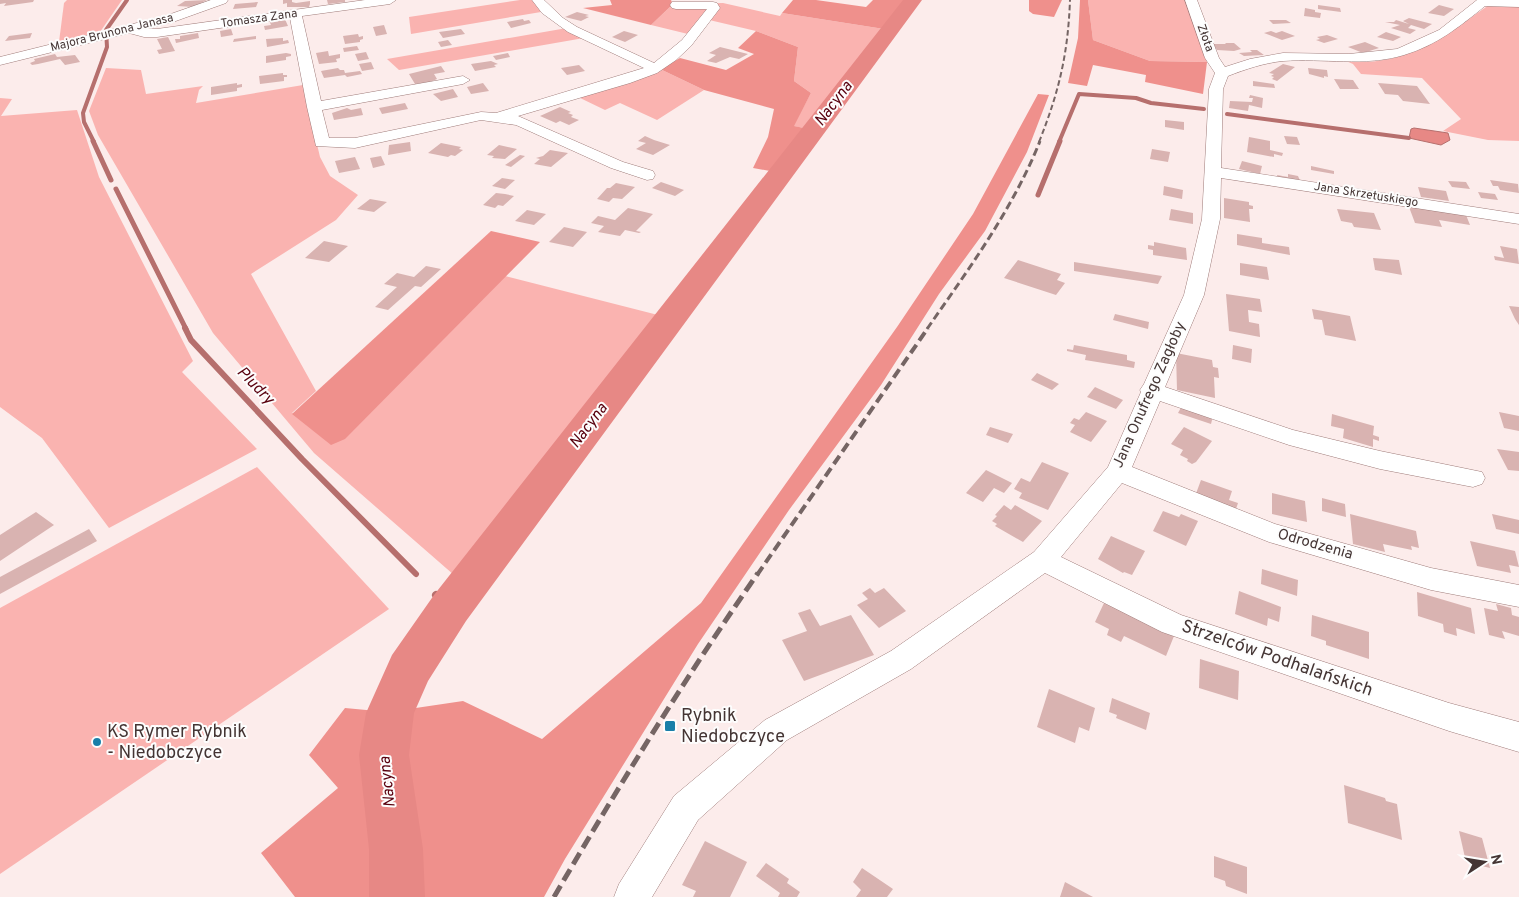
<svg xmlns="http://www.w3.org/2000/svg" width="1519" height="897" viewBox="0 0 1519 897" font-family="Overpass,sans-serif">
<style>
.green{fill:#fab3b0}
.forest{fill:#ef908c}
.water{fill:#e78885;stroke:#b66f6d}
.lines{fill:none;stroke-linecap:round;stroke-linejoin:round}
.stream-far3{stroke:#b66f6d;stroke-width:4}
.stream-far2{stroke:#b66f6d;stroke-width:5}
.stream-far1{stroke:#b66f6d;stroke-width:6}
.stream{stroke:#b66f6d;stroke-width:8}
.river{fill:#e78885;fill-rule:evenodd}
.building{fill:#d9b3b1}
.street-casing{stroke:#9f7c7a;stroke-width:1}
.street{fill:#fff;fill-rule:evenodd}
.rail-far3{stroke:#756564;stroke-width:2;stroke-dasharray:5.5 3;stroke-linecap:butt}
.rail-far2{stroke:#756564;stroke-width:3;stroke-dasharray:8 4;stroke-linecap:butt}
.rail-far1{stroke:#756564;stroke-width:4;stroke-dasharray:10 5;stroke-linecap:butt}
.rail{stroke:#756564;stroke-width:5;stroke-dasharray:13 6;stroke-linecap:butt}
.poi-dot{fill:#197fa9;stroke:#fdfdfd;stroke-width:2}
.labels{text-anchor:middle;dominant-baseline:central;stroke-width:4;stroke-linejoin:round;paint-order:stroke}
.far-street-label{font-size:12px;fill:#443534;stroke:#fdfdfd}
.street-label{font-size:15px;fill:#443534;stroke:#fdfdfd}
.water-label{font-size:16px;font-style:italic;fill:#59010e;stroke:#fdfdfd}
.near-street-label{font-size:18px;fill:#443534;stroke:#fdfdfd}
.near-poi-label{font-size:18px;fill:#443534;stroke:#fdfdfd;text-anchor:start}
</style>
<rect width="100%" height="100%" fill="#fceceb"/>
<g class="green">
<polygon points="67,0 122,0 100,32 59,42 64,3"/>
<polygon points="520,0 533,0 541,12 411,34 409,17"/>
<polygon points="1088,0 1186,0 1207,62 1150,61 1093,40"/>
<polygon points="723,3 780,16 782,13 884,29 804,128 793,126 811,93 794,81 798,47 756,31 705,19 688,34 651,25 673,4"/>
<path d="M1489,5H1519V141L1488,140L1443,131L1461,119L1422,78L1361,74L1353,64L1346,61C1356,61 1367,63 1377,61C1421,56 1454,29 1489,5Z"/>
<polygon points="567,28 584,38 399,70 387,59"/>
<polygon points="106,68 141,70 146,94 203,86 199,90 196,103 303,85 320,157 330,176 358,195 336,220 251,274 316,391 292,413 344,438 505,276 658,315 454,575 314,453 213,333 98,135 89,111"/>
<polygon points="660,69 704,90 657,120 620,103 605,110 578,97"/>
<polygon points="0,98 12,99 1,116 77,110 99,177 193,361 182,372 257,449 109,528 42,438 0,407"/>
<polygon points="257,467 389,609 0,874 0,608"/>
</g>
<g class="forest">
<polygon points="610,0 671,0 673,4 651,25 583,8 612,5"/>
<polygon points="793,0 816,0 866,7 873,0 907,0 884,29 782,13"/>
<polygon points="1029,0 1062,0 1054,17 1033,14 1029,11"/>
<polygon points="1080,0 1088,0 1093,40 1150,61 1207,62 1203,94 1145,82 1146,75 1093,65 1087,86 1068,83 1078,38"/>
<polygon points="756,31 798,47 794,81 811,93 794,126 804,128 770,171 753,168 768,137 774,109 704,90 660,69 680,58 726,70 754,54 738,48"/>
<polygon points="1038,94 1049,95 1027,152 985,231 939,294 881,385 789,510 698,644 565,859 544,897 407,897 399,750 409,709 463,701 542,739 701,603 897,327 973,214"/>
<polygon points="491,231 540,242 345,439 331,445 292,414"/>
<polygon points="345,708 377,711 372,755 383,897 295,897 261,853 338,788 309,755"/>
</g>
<polygon class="water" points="1414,128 1448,133 1450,140 1441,145 1409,138 1411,129"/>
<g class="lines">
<g class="stream-far3">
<polyline points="1227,114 1409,138"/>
<polyline points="94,142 84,122 83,113 107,47 106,30 127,0"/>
<polyline points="1059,142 1079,94 1136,98 1151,103 1204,109"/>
</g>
<g class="stream-far2">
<polyline points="93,141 111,180"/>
<polyline points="116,189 186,329"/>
<polyline points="1038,195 1060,141"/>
<polyline points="733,237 746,235"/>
</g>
<polyline class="stream-far1" points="185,328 191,340 302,459 416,574"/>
<polyline class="stream" points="436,595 450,608"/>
<polygon class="river" points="903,0 922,0 466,621 428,681 414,713 409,755 423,849 425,897 369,897 369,849 359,755 366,713 392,655 434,595"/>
</g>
<g class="building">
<polygon points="0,0 34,0 33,2 4,6 6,3 0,4"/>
<polygon points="207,0 193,7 177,6 185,1"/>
<polygon points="283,0 292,0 292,2 296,3 310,1 310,4 309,7 287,7 287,3 283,4"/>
<polygon points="327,0 345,0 345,2 328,4"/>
<polygon points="258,2 256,7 233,9 235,4"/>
<polygon points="1318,5 1340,8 1341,12 1318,9"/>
<polygon points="1439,5 1454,9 1444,16 1428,13"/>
<polygon points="1305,8 1315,10 1315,12 1321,13 1320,18 1304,16"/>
<polygon points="577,12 589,15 585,16 589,17 581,21 565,17"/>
<polygon points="284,17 288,26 265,30 264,26 271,25 269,20"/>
<polygon points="1409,18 1432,24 1424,29 1411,25 1408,28 1416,30 1410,34 1391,28 1400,25 1385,22 1394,22 1396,20 1409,24 1403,21"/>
<polygon points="523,19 524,21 529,20 531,23 511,28 507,22"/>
<polygon points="1269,20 1286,20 1291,23 1273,24"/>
<polygon points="384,25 387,34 376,36 373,27"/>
<polygon points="231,29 233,35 221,37 220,31"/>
<polygon points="461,29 465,34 443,38 439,32"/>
<polygon points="624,31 638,35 625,42 612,37"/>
<polygon points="1271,31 1276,33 1282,31 1295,36 1282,40 1264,33"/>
<polygon points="1386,32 1401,37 1393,41 1377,37"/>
<polygon points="32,33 30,38 5,41 9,36"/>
<polygon points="198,33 199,38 176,43 175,39 180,39 180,36"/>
<polygon points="358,34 359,37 363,36 363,39 360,40 360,42 345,44 343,36"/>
<polygon points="1327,35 1338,39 1324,43 1316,40 1320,39 1317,37"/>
<polygon points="256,36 256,39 233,42 234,39"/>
<polygon points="168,37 175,51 159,54 157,50 162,49 157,39"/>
<polygon points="283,38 283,41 288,40 289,43 267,47 266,39"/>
<polygon points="448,40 452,45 441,47 438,42"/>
<polygon points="1365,42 1379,48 1363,53 1348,47"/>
<polygon points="1225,43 1234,43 1241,49 1234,51 1217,50 1213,44 1226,44"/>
<polygon points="357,46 359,50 344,52 343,48"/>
<polygon points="720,47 748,54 739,59 730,57 716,63 707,61 716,55 709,53"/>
<polygon points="1250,50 1257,50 1264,55 1244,56 1239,53 1252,52"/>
<polygon points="328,51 329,56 340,54 340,58 336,59 337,62 319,64 316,53"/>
<polygon points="366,52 369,59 358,61 355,54"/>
<polygon points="286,53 291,54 291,56 286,57 286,60 266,63 266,56"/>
<polygon points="508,53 510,57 496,60 493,56"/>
<polygon points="55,54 57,57 75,55 80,62 65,65 60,59 38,64 32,65 30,63 35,61 34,59"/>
<polygon points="491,61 498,64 494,65 496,67 475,71 471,64"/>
<polygon points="371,62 374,69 362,71 359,64"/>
<polygon points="1283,64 1295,67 1277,81 1272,79 1274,77 1271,76 1274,74 1269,73"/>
<polygon points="579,65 585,71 567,75 561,68"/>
<polygon points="441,66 445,72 434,74 437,79 430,82 415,84 409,74"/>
<polygon points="338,68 340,70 344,70 345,73 360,71 362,74 347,77 345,75 324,78 321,71"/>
<polygon points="1308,68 1327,70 1328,77 1324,76 1324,78 1309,74"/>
<polygon points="283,73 283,75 287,75 287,77 284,77 284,81 260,84 259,76"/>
<polygon points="1334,79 1353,80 1359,89 1340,89"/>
<polygon points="1253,81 1274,84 1275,88 1253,86"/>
<polygon points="237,83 237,85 242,84 242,87 237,88 237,91 211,95 211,87"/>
<polygon points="483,83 489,91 471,94 467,87"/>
<polygon points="1378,83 1417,86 1430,104 1403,101 1398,95 1385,94"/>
<polygon points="453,89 458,97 441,101 433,94"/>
<polygon points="1250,95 1263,98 1262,108 1249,105 1248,111 1229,108 1230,101 1252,102 1253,98 1249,98"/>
<polygon points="405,103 408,109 382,114 379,108"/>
<polygon points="560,107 571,112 568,113 573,115 571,117 579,120 569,125 560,121 556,123 540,116"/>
<polygon points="347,108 351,110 361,108 363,115 334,120 332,113"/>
<polygon points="1165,120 1184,122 1184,130 1165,127"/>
<polygon points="645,136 654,140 670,145 653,155 636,149 646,143 638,141"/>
<polygon points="1284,136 1297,137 1300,145 1287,144"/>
<polygon points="1249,137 1270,141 1270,150 1283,153 1282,156 1274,154 1274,157 1247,152"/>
<polygon points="410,142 411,151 388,155 389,145"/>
<polygon points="441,143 461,147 459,149 463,150 455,156 451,155 448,157 428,153"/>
<polygon points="499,145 517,149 505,159 492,158 494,156 487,155"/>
<polygon points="1152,149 1170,152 1168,162 1150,159"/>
<polygon points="550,150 568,153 551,167 534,164 540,159 536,158 543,156"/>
<polygon points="520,155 525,156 511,167 505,165"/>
<polygon points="381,156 385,165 373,168 370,158"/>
<polygon points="355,157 360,169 339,173 335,161"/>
<polygon points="1242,161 1262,166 1260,174 1239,169"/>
<polygon points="1311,166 1334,171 1334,174 1311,170"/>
<polygon points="1288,174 1298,176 1301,183 1278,180 1277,175 1288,177"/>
<polygon points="502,178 515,180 505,189 492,186"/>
<polygon points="1490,180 1518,184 1519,193 1500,190 1498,186 1493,186"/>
<polygon points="1448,181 1466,182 1470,189 1452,187"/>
<polygon points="661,182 684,190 675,196 652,188"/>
<polygon points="616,183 635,187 622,199 613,198 609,202 597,199 607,188 610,188"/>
<polygon points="1164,186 1183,190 1182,199 1163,195"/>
<polygon points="1418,187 1446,191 1449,201 1421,197"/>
<polygon points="1478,192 1495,194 1498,200 1481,198"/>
<polygon points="496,193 505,194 514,196 503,206 498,205 495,208 483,205"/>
<polygon points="1224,198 1249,202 1249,205 1253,206 1253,209 1249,209 1250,222 1224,218"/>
<polygon points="370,199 387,202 374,212 357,209"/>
<polygon points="1409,207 1466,215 1470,225 1439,220 1442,227 1415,223"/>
<polygon points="628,208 653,214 636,231 641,232 639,233 625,230 620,236 598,232 604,226 591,223 598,216 615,220"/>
<polygon points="1171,209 1193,213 1193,224 1169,220"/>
<polygon points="1337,209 1374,213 1381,230 1354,227 1352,223 1341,221"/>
<polygon points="527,210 546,214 534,225 515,221"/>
<polygon points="564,227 587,232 573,247 549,242"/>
<polygon points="1237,234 1262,238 1262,243 1289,247 1290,255 1237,245"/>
<polygon points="324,241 348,246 329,262 305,258"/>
<polygon points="1154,242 1186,248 1187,260 1153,255 1153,250 1148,249 1148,245 1154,246"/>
<polygon points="1500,246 1517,249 1519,264 1495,260 1494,256 1504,258"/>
<polygon points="1373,258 1399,260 1402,275 1375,270"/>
<polygon points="1018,260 1061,274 1057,280 1065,283 1056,295 1004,278"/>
<polygon points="1074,262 1162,276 1158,284 1140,281 1074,271"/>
<polygon points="1240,263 1267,267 1269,280 1240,275"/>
<polygon points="426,266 441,269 421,287 415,286 388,310 375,307 397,287 384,284 397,273 414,277"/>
<polygon points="1226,294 1260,299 1262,312 1248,310 1249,322 1259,324 1260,337 1229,331"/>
<polygon points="1509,306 1519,307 1519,325 1515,319"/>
<polygon points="1312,309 1350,316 1356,341 1325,335 1322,320 1314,319"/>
<polygon points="1115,314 1149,322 1148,329 1113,320"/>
<polygon points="1074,345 1127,355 1127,360 1135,362 1134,368 1085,360 1086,355 1067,351 1067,349 1073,350"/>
<polygon points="1233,345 1252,349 1251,363 1232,359"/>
<polygon points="1176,353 1212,360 1213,367 1218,368 1219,378 1214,377 1215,398 1177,390"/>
<polygon points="1037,373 1059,384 1052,390 1031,380"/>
<polygon points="1095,387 1123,400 1116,409 1087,397"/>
<polygon points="1183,404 1213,416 1211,424 1178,413"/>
<polygon points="1086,412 1107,421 1091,442 1070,432 1075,425 1070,423 1074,418 1079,420"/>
<polygon points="1499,412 1519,416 1519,431 1504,428"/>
<polygon points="1332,414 1374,426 1373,435 1379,437 1379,441 1373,439 1373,447 1343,438 1344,429 1331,426"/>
<polygon points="990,427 1013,434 1008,443 986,435"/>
<polygon points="1184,427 1212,441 1196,462 1192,464 1187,461 1188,459 1180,455 1183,450 1171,444"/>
<polygon points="1497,449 1519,452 1519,471 1508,470"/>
<polygon points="1042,462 1069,473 1048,510 1019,498 1022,493 1014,489 1021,478 1030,482"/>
<polygon points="986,470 1012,483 1004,493 994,488 983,502 966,493"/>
<polygon points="1201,480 1232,491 1229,500 1238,503 1235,512 1194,499"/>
<polygon points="1272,493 1305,501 1307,522 1272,514"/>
<polygon points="1322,498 1345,504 1346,517 1322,511"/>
<polygon points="1004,505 1011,510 1015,505 1042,521 1023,542 995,526 997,524 992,521 997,516 995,515"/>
<polygon points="1163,511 1179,517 1181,514 1198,521 1186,546 1153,531"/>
<polygon points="36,512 54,525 0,561 0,535"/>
<polygon points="1350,514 1416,531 1419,548 1411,546 1412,550 1383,544 1385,552 1353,544"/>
<polygon points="1492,514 1519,520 1519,534 1496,529"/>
<polygon points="89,529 97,541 0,594 0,577"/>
<polygon points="1111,536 1145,551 1132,575 1124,572 1123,573 1098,559"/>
<polygon points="1470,541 1515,551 1519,567 1509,565 1511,573 1477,566"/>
<polygon points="1262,569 1298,580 1297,596 1261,584"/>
<polygon points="870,588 875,593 884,588 906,611 879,628 857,605 868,599 862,593"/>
<polygon points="1239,591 1281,607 1279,622 1268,618 1267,626 1235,614"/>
<polygon points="1417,592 1471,608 1475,634 1456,628 1457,636 1444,632 1443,624 1418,616"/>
<polygon points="1104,603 1174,636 1166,656 1124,636 1121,642 1107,635 1109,629 1095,622"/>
<polygon points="1496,604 1511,608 1512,615 1519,617 1519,636 1502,631 1505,639 1489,635 1484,608 1498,611"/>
<polygon points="810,609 820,626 851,615 874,655 804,681 782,640 807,631 798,613"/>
<polygon points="1312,615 1369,632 1369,659 1326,645 1326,641 1311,636"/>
<polygon points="1200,659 1239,671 1238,700 1199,688"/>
<polygon points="1049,689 1095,708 1089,731 1079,727 1075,743 1037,727"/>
<polygon points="1112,698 1150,713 1146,730 1116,718 1117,715 1109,712"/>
<polygon points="1344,785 1385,798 1386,801 1397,804 1402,840 1348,823"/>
<polygon points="1459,831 1482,838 1490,868 1466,862"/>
<polygon points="705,841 747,862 730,897 693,897 696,891 682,885"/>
<polygon points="1214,856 1247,867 1247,894 1226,886 1225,881 1214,877"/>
<polygon points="766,863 789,879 787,883 800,892 797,897 778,897 780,893 756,876"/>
<polygon points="862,868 893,889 887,897 856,897 861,890 853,882"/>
<polygon points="1065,882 1093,897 1060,897"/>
</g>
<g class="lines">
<g class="street-casing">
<g id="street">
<polygon points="211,0 228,0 226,3 173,22 144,29 157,29 365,0 396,0 390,4 302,16 321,101 463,76 470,80 463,84 322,110 329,138 355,138 481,112 496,113 644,68 568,32 542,13 532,0 544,0 563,18 577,27 654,63 682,40 707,9 676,9 672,8 670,5 672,2 713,2 717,3 720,8 691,46 676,60 657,73 630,83 518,116 623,162 653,171 655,175 653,179 647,180 611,168 516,125 481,120 355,148 316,146 307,107 290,18 157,37 144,37 129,33 0,65 0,57 165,16"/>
<path d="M1185,0H1197L1219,58L1225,67L1250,59L1283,53L1349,54L1397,49L1439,30L1477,0H1519V7L1485,6C1459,27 1437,45 1404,55C1365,67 1323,58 1283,61C1264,63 1246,69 1228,76L1223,89L1221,168L1519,214V224L1221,178L1220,219L1204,295L1165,387L1293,430L1380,451L1482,472L1485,478L1482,484L1473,487L1380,469L1289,445L1160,401L1132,467L1275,524L1431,568L1519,585V607L1431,590L1269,542L1122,483L1061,557L1181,615L1449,703L1519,722V752L1449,731L1162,632L1045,573L911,669L787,740L698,820L652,897H614L619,884L674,796L765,720L891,651L1034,552L1108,467L1141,392L1140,390L1144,384L1184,295L1202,219L1209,89L1215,73L1205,58Z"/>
</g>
</g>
<use href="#street" class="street"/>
<path class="rail-far3" d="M1039,142C1059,92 1068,54 1070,0"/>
<path class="rail-far2" d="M927,329C968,270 1013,209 1040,141"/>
<polyline class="rail-far1" points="757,575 928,328"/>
<path class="rail" d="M554,897C618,787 685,678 758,573"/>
</g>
<g class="poi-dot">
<rect x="664" y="720" width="12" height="12" rx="2.5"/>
<circle cx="97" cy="742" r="5"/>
</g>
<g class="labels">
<g class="far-street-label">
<text transform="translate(259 19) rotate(-8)">Tomasza Zana</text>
<text transform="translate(112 33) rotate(-14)">Majora Brunona Janasa</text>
<text transform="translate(1205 38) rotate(70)">Złota</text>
<text transform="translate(1366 195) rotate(9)">Jana Skrzetuskiego</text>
</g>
<g class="street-label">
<text transform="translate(1150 395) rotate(-66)">Jana Onufrego Zagłoby</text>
<text transform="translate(1315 545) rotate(16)">Odrodzenia</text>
</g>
<g class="water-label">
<text transform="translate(834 104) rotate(-53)">Nacyna</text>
<text transform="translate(255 386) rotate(46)">Pludry</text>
<text transform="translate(589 426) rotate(-53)">Nacyna</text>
<text transform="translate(388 782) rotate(-96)">Nacyna</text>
</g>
<g class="near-street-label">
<text transform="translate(1277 659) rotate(19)">Strzelców Podhalańskich</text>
</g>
<g class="near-poi-label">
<text x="681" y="716">Rybnik<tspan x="681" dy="21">Niedobczyce</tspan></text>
<text x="107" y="732">KS Rymer Rybnik<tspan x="107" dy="21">- Niedobczyce</tspan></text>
</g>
</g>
<g transform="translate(1484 862) rotate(78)" stroke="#fdfdfd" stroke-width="4" paint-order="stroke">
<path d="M0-4L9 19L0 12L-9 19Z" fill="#443534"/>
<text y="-8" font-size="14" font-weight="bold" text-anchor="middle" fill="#443534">N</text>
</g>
</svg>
